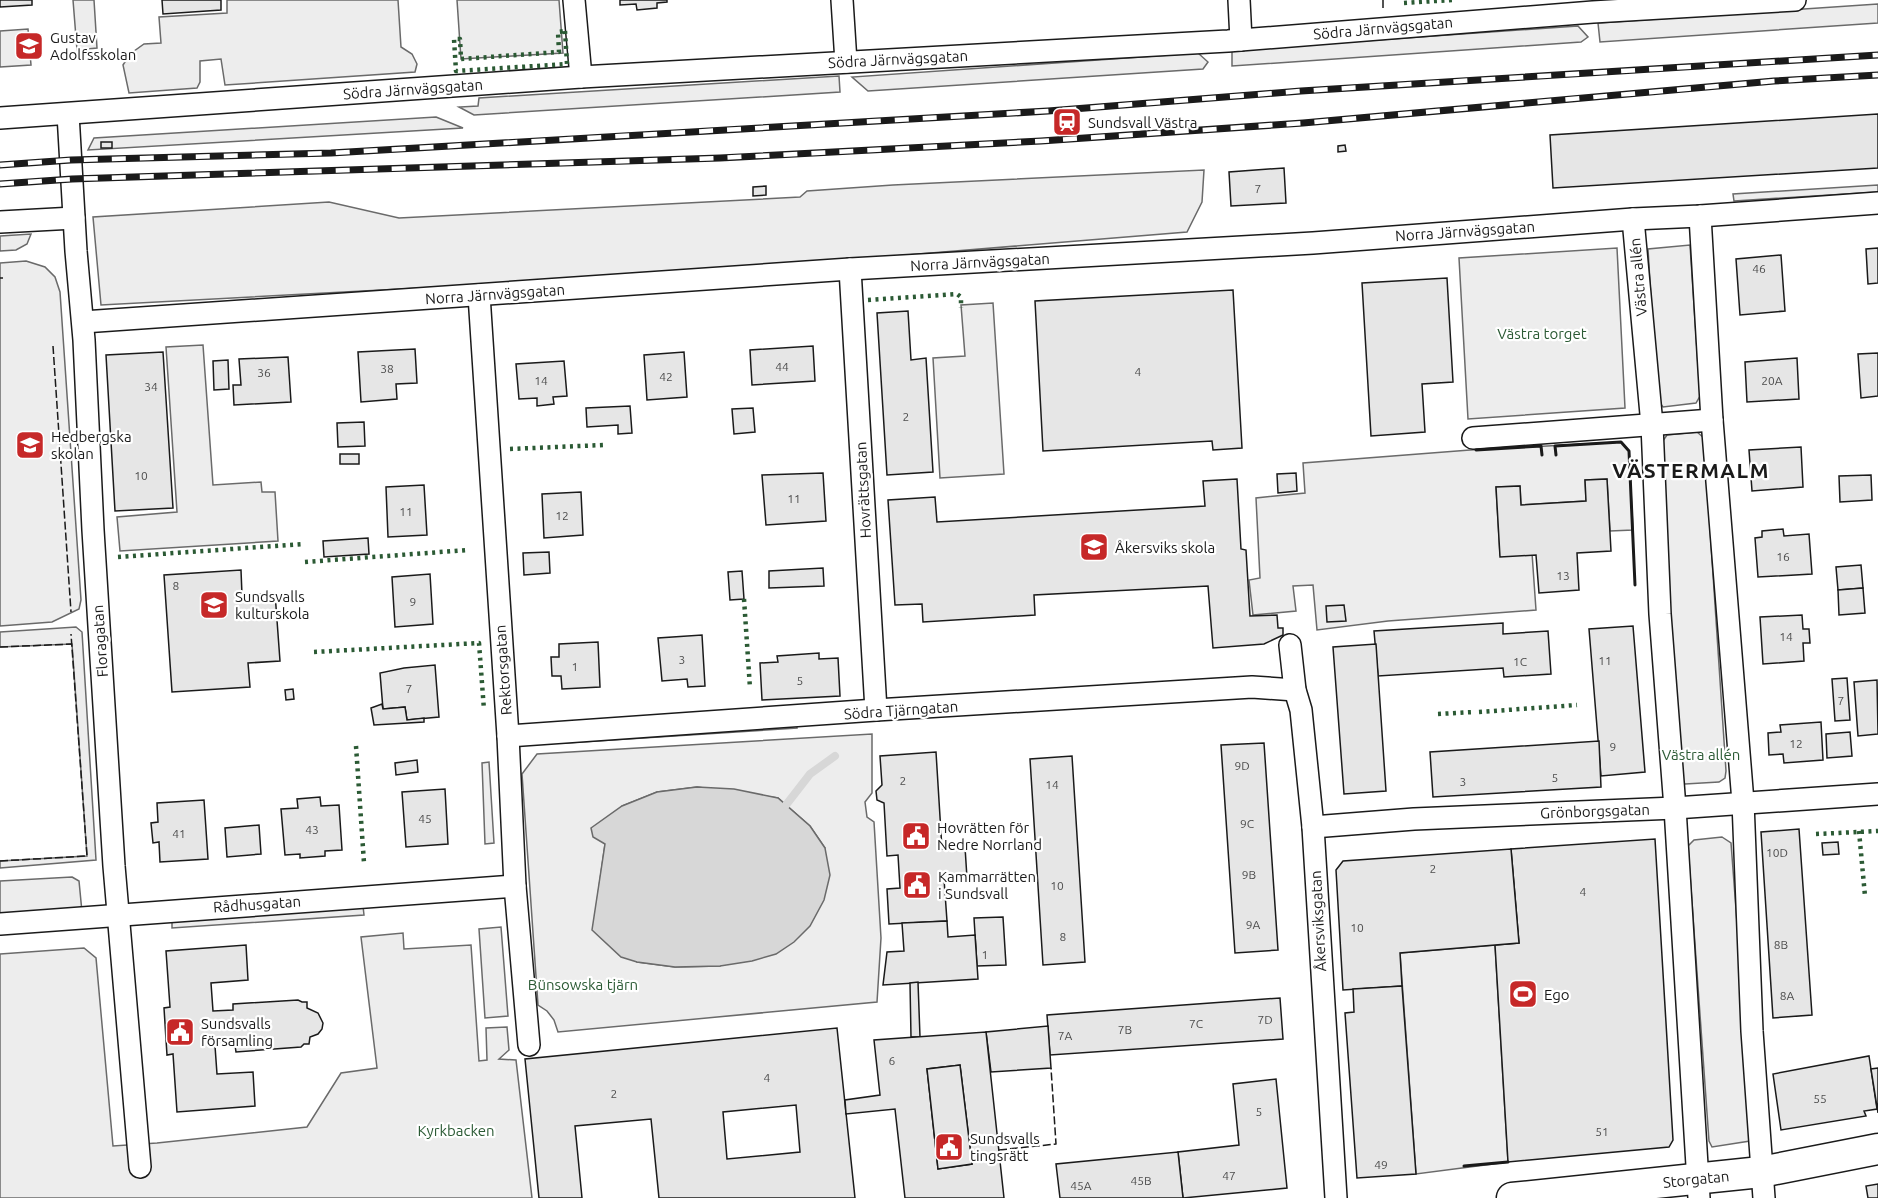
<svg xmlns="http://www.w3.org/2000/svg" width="1878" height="1198" viewBox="0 0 1878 1198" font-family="Ubuntu,sans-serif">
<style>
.built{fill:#ededed;stroke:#6a6a6a;stroke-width:1.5;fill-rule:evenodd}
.water{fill:#d7d7d7;stroke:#6a6a6a;stroke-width:1.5}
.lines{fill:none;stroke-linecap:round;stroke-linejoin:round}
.stream{stroke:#d7d7d7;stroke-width:8}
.building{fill:#e6e6e6;stroke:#1a1a1a;stroke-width:1.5;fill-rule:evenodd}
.street-casing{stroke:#1a1a1a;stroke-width:24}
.secondary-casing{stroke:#1a1a1a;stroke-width:33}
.street{stroke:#fff;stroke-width:21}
.secondary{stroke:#fff;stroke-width:30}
.rail-casing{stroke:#1a1a1a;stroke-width:7}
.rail{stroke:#fff;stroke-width:4.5;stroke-dasharray:14;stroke-linecap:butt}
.hedge{stroke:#2b5a34;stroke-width:4.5;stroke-dasharray:3 4.5;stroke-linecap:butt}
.fence{stroke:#1a1a1a;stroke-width:1.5;stroke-dasharray:8 3;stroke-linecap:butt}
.wall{stroke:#1a1a1a;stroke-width:3}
.labels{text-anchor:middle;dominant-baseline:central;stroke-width:4.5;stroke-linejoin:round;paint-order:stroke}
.number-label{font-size:12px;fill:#4d4d4d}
.street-label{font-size:15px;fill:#1a1a1a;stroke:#fff}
.poi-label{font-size:15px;fill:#1a1a1a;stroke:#fff;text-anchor:start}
.park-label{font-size:15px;fill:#2b5a34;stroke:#fff}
.district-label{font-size:21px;font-weight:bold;letter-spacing:1.5px;fill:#1a1a1a;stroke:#fff}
</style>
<rect width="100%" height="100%" fill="#fff"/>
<g class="built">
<polygon points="73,0 94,0 97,48 77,50"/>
<polygon points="227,0 398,0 401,47 412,54 417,64 415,72 225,85 221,59 200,61 200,82 197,88 129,93 123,65 130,54 144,44 161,43 159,17 227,13"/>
<polygon points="457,0 559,0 563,53 461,59"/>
<polygon points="1878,4 1878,23 1600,42 1598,23"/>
<polygon points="1578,26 1588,37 1581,42 1232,66 1232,51 1247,49"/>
<polygon points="28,29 31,65 0,67 0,31"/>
<polygon points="1198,53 1208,62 1203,69 868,91 852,77"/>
<polygon points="839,76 840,92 474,115 459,107 478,106 479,98"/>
<polygon points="436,117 463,128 88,150 94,138"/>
<polygon points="1204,170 1202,202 1187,232 846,260 476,285 101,305 93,217 329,202 399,218 800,197 807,191 893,185"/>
<polygon points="1878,185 1878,192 1734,201 1733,194"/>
<polygon points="31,234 27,244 16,250 0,251 0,236"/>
<polygon points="1690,245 1700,396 1696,403 1663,407 1657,399 1648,249"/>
<polygon points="1617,248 1625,408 1468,419 1459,258"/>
<polygon points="26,261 45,267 55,277 60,292 81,600 79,609 52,622 0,626 0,263"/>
<polygon points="993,303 1004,474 940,478 933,358 965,356 961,305"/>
<polygon points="203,345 213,485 261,482 262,492 275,492 278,541 120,551 117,517 177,512 166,347"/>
<polygon points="1697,432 1704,438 1726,771 1725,778 1719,782 1685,784 1679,778 1660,445 1667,435"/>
<polygon points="1621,442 1629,451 1633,530 1610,531 1607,479 1585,480 1586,501 1521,505 1520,486 1496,487 1500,555 1532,553 1536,610 1388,621 1317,630 1313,585 1293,586 1296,611 1253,615 1249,580 1260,578 1256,498 1305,493 1303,463 1470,450"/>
<polygon points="76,627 82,632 96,860 0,868 0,861 87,856 72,644 0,647 0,632"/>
<polygon points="796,721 797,728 566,743 565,736"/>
<path d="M872,734V793L865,802L867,817L874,822L881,938L877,1002L558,1032L554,1020L547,1011L538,1005L522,774L537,754ZM697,787L778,798L810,826L825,848L720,966L675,967L637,962L593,930L605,844L622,806L657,792Z"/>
<polygon points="489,762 494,843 485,844 482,763"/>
<polygon points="1722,837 1731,843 1753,1135 1750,1141 1712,1147 1709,1141 1688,846 1694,840"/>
<polygon points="72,877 79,881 82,912 0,920 0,881"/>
<polygon points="363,906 364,915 172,928 172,919"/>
<polygon points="501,927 508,1016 485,1018 479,929"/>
<polygon points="403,933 404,949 471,945 479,1061 487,1060 486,1028 507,1027 509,1050 499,1059 516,1060 532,1198 0,1198 0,954 84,948 96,958 113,1146 157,1143 307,1127 341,1073 377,1068 361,937"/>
<polygon points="1495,945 1508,1162 1416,1174 1400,953"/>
</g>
<polygon class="water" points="697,787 734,789 778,798 810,826 825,848 830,875 824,900 810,926 794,942 776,954 752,961 720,966 675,967 637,962 621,957 592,930 605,844 593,837 591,828 622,806 657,792"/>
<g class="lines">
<polyline class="stream" points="786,805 810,774 835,756"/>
</g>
<g class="building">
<polygon points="0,0 32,0 32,5 0,7"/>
<polygon points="162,0 221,0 221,10 163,14"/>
<polygon points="620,0 667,0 667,2 657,3 657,8 637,10 636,4 620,5"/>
<polygon points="1878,114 1878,168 1553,188 1550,135"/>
<rect x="101" y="142" width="11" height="6"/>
<polygon points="1345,145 1346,151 1338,152 1338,146"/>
<polygon points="1284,168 1286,203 1231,206 1229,172"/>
<polygon points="766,186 766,195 753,196 753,187"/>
<polygon points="1878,248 1878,283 1868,284 1866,249"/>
<polygon points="1781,255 1785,311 1740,315 1736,259"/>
<polygon points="1447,278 1453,382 1422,384 1425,432 1371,436 1362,283"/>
<polygon points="1233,290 1242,448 1213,450 1212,441 1043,451 1035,301"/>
<polygon points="908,311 911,360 926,358 933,472 887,475 877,313"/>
<polygon points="813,346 815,381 752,385 750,350"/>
<polygon points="415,349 417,383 396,384 397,399 361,402 358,352"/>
<polygon points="163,352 173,508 115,511 106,355"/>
<polygon points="684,352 687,397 647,400 644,355"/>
<polygon points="1878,353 1878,396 1861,398 1858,354"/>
<polygon points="288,357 291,402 234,405 233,385 241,385 239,359"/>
<polygon points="1797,358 1799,399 1747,402 1745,362"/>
<polygon points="228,360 229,389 214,390 213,361"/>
<polygon points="564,361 567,396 553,397 554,404 537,406 537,398 519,399 516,364"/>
<polygon points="630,406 632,433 618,434 618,425 587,427 586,408"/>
<polygon points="753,408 755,432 734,434 732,409"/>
<polygon points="364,422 365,446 338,447 337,423"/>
<polygon points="1801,447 1803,487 1752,491 1749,450"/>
<rect x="340" y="454" width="19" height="10"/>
<polygon points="823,473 826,521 766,525 762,475"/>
<polygon points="1296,473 1297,491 1278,493 1277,474"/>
<polygon points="1871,475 1872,500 1840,502 1839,476"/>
<polygon points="1237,479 1241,549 1246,550 1250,616 1277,615 1278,628 1283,628 1283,635 1264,644 1213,648 1208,586 1034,595 1035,615 923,622 922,604 895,605 888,500 935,497 937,522 1205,506 1203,481"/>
<polygon points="1607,479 1611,551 1577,553 1579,590 1539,593 1536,555 1500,557 1496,487 1520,486 1521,505 1586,501 1585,480"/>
<polygon points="424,485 427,535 388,537 386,487"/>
<polygon points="581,492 583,535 544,538 542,494"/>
<polygon points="1783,529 1784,536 1809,534 1812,574 1758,577 1755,538 1762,537 1762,531"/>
<polygon points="368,538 369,554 324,557 323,541"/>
<polygon points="549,552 550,573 524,575 523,553"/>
<polygon points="1861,565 1863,588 1838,590 1836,567"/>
<polygon points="823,568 824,586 769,588 769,571"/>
<polygon points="241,570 242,595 275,593 280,661 248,663 250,687 172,692 164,575"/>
<polygon points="742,571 744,599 730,600 728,572"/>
<polygon points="430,574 433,624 395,627 392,577"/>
<polygon points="1863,588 1865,613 1839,615 1838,590"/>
<polygon points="1344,605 1346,621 1327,622 1326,606"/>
<polygon points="1802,615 1803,629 1809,629 1810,643 1803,643 1804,661 1763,664 1760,617"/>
<polygon points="1503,623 1503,634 1548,631 1551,674 1504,677 1503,668 1378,676 1374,631"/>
<polygon points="1633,626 1645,772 1601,776 1589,629"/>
<polygon points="702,635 705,686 688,687 687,679 662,681 658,638"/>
<polygon points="598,642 600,687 562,689 561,676 552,676 551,657 559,657 559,644"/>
<polygon points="1376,644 1386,791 1344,794 1333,647"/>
<polygon points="819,653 819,659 838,658 840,696 762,700 760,663 778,662 777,656"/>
<polygon points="435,665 439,717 407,720 405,707 383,709 380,673 404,668"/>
<polygon points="1847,678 1850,720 1835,721 1832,679"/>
<polygon points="1877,680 1878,734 1858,736 1854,682"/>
<polygon points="293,689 294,699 286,700 285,690"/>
<polygon points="382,704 383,709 405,707 407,720 424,718 424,722 374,725 371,708"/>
<polygon points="1821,722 1823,760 1784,763 1783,754 1769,755 1768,733 1781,732 1780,725"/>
<polygon points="1850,732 1852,756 1827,758 1826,734"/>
<polygon points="1599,741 1601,787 1433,797 1430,752"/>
<polygon points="1264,743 1278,950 1235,953 1221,745"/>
<polygon points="936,752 942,849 965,847 967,878 944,879 947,921 889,924 887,889 900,888 898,855 887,856 884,803 877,800 876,791 882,785 880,756"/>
<polygon points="1072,756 1085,962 1043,965 1030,759"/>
<polygon points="417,760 418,772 396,775 395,763"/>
<polygon points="445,789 448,844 406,847 402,792"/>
<polygon points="320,797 321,806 339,805 342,850 325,851 325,856 300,858 300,854 285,855 281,809 298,808 297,799"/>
<polygon points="204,800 208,859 160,862 159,842 153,843 151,823 158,822 157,803"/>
<polygon points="259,825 261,854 227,857 225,828"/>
<polygon points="1799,829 1812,1015 1773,1018 1761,832"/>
<polygon points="1655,839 1673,1140 1669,1147 1508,1162 1495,945 1519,943 1511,849"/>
<polygon points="1838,842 1839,854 1823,855 1822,843"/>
<polygon points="1511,849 1519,943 1400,953 1402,986 1343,990 1336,870 1343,861"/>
<polygon points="1003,917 1006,965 977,966 974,918"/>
<polygon points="947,921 948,937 975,935 978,979 883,985 887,952 904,951 902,923"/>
<polygon points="246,945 248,980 211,983 213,1011 233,1010 233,1004 298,1000 302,1002 307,1002 307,1008 318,1013 323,1023 322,1029 318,1034 310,1037 309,1044 304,1044 301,1047 236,1052 235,1045 215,1046 217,1074 253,1072 255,1106 177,1112 173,1054 167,1055 164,1008 170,1007 166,951"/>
<polygon points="918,982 920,1037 911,1037 910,983"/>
<polygon points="1402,986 1416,1174 1357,1178 1345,1013 1354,1012 1353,989"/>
<polygon points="1280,998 1283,1039 1050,1055 1047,1015"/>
<polygon points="1048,1026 1051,1068 991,1072 986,1032"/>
<path d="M837,1028L855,1198H659L651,1119L575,1126L582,1198H539L525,1059ZM796,1105L800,1152L727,1159L723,1112Z"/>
<path d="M986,1032L1004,1198H905L895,1109L846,1114L845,1100L880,1095L874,1040ZM960,1065L972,1164L938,1169L927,1069Z"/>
<polygon points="1869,1056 1877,1109 1864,1111 1866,1116 1781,1130 1773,1074"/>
<polygon points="960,1065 972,1164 938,1169 927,1069"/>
<polygon points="1878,1068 1878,1113 1871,1069"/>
<polygon points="1276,1079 1287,1188 1183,1198 1178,1152 1239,1145 1233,1084"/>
<polygon points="1178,1152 1183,1198 1060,1198 1056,1164"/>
<polygon points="1878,1184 1878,1198 1868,1198 1866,1186"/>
</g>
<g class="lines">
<g class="street-casing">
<g id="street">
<polyline points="574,0 581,77"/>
<polyline points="842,0 846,62"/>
<polyline points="1239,0 1241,40"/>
<polyline points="68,114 76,251 84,340 93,530 114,866 140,1167"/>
<polyline points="0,118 581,77 1228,41 1593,12 1795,0"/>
<polyline points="1700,216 1712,420 1743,802 1752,1031 1764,1198"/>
<polyline points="1633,219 1652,425 1660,614 1675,808 1699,1198"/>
<polyline points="0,222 74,218"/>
<polyline points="850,269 876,710"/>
<polyline points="479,295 508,736 515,886 529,1045"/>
<polyline points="83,322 850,269 1313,243 1633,219 1700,216 1878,203"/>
<polyline points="1473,438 1712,420"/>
<polyline points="1290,645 1295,690 1301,710 1313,827 1336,1198"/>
<polyline points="508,736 876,710 1252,687 1295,690"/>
<polyline points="1313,827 1414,819 1675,808 1878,794"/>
<polyline points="0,924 515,886"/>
</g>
</g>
<g class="secondary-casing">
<polyline id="secondary" points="1512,1198 1761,1172 1878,1149"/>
</g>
<use href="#street" class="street"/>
<use href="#secondary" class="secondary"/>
<g class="rail-casing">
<g id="rail">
<polyline points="0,165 71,160 331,153 1048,111 1301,91 1878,55"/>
<polyline points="0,184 72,179 720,158 1041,141 1303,123 1774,81 1878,75"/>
</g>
</g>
<use href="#rail" class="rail"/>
<g class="hedge">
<polyline points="1404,3 1452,0"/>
<polygon points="565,31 567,64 456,71 454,39 460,39 461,59 559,52 558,32"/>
<polyline points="868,300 957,294 961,297 961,308"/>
<polyline points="510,449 603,445"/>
<polyline points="118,557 303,544"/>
<polyline points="305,562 468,550"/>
<polyline points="744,599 750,688"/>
<polyline points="314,652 479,643 484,710"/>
<polyline points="1479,712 1577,705"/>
<polyline points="1438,714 1474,712"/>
<polyline points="356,746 364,863"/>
<polyline points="1859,831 1865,896"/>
<polyline points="1816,834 1878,831"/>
</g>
<g class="fence">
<polyline points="1383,0 1383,8"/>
<polyline points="0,278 3,278"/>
<polyline points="53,346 71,612"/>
<polyline points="0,647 72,644"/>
<polyline points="0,861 87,856 71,634"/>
<polyline points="999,1150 1056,1144 1051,1068"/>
</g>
<g class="wall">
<polyline points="1476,450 1541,446 1542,455"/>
<polyline points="1556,455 1555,446 1621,442 1629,451 1635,585"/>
<polyline points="1464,1166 1508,1162"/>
</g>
</g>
<defs>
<g id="school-square" transform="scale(1.5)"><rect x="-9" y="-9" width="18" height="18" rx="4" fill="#c62828" stroke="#fff"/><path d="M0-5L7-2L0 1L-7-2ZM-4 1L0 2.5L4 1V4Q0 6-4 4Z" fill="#fff"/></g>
<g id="station-square" transform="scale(1.5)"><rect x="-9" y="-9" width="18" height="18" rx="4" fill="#c62828" stroke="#fff"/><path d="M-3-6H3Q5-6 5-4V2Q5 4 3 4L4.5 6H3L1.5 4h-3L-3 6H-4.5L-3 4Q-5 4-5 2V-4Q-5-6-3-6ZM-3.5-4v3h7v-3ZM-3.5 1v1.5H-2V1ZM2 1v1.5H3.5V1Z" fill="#fff"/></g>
<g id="civic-square" transform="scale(1.5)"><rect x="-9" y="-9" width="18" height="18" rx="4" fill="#c62828" stroke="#fff"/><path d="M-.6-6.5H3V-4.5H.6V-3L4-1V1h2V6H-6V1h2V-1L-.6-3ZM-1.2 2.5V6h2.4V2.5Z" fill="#fff"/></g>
<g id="stadium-square" transform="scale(1.5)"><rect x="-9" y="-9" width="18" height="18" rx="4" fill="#c62828" stroke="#fff"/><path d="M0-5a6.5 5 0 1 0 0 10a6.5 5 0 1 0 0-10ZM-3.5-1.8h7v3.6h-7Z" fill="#fff"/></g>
</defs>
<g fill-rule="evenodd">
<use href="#school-square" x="29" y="46"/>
<use href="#station-square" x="1067" y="122"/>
<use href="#school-square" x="30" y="445"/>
<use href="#school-square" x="1094" y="547"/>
<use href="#school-square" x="214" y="605"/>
<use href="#civic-square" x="916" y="836"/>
<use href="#civic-square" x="917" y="885"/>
<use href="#stadium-square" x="1523" y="994"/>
<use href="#civic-square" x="180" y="1032"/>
<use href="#civic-square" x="949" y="1147"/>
</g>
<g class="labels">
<g class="number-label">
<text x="1258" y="188">7</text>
<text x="1759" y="268">46</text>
<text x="782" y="366">44</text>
<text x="387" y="368">38</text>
<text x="1138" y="371">4</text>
<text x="264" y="372">36</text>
<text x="666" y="376">42</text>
<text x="541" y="380">14</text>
<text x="1772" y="380">20A</text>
<text x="151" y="386">34</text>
<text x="906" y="416">2</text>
<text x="141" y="475">10</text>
<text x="794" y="498">11</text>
<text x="406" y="511">11</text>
<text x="562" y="515">12</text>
<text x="1783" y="556">16</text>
<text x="1563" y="575">13</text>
<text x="176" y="585">8</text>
<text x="413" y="601">9</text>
<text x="1786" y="636">14</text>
<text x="682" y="659">3</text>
<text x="1605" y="660">11</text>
<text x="1520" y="661">1C</text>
<text x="575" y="666">1</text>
<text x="800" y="680">5</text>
<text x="409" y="688">7</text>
<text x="1841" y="700">7</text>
<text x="1796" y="743">12</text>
<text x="1613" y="746">9</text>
<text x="1242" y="765">9D</text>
<text x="1555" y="777">5</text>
<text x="903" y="780">2</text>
<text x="1463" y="781">3</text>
<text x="1052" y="784">14</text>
<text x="425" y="818">45</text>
<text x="1247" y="823">9C</text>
<text x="312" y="829">43</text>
<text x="179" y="833">41</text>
<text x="1777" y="852">10D</text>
<text x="1433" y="868">2</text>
<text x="1249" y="874">9B</text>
<text x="1057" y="885">10</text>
<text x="1583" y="891">4</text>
<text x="1253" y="924">9A</text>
<text x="1357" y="927">10</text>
<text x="1063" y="936">8</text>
<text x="1781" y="944">8B</text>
<text x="985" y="954">1</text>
<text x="1787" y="995">8A</text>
<text x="1265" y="1019">7D</text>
<text x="1196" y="1023">7C</text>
<text x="1125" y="1029">7B</text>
<text x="1065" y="1035">7A</text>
<text x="892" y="1060">6</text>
<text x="767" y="1077">4</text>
<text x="614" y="1093">2</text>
<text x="1820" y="1098">55</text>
<text x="1259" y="1111">5</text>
<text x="1602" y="1131">51</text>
<text x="1381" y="1164">49</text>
<text x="1229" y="1175">47</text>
<text x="1141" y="1180">45B</text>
<text x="1081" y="1185">45A</text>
</g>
<g class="street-label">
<text transform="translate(1383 28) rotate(-5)">Södra Järnvägsgatan</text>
<text transform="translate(898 59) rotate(-3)">Södra Järnvägsgatan</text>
<text transform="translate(413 89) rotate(-4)">Södra Järnvägsgatan</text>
<text transform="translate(1465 231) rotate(-4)">Norra Järnvägsgatan</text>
<text transform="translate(980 262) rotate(-3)">Norra Järnvägsgatan</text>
<text transform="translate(1638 277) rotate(-95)">Västra allén</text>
<text transform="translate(495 294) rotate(-4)">Norra Järnvägsgatan</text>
<text transform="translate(863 490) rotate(-93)">Hovrättsgatan</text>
<text transform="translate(100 641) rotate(-94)">Floragatan</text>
<text transform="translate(503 670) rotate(-94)">Rektorsgatan</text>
<text transform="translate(901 710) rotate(-4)">Södra Tjärngatan</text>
<text transform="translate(1595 811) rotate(-2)">Grönborgsgatan</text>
<text transform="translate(257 904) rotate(-4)">Rådhusgatan</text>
<text transform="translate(1318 921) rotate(-93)">Åkersviksgatan</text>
<text transform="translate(1696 1179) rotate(-6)">Storgatan</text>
</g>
<g class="poi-label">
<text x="50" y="37">Gustav<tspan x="50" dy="17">Adolfsskolan</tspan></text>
<text x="1088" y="122">Sundsvall Västra</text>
<text x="51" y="436">Hedbergska<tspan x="51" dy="17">skolan</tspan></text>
<text x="1115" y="547">Åkersviks skola</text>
<text x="235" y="596">Sundsvalls<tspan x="235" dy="17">kulturskola</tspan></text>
<text x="937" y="827">Hovrätten för<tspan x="937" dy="17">Nedre Norrland</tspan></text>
<text x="938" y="876">Kammarrätten<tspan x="938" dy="17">i Sundsvall</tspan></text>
<text x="1544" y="994">Ego</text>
<text x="201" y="1023">Sundsvalls<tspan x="201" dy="17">församling</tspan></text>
<text x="970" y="1138">Sundsvalls<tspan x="970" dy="17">tingsrätt</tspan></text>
</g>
<g class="park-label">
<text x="1542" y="333">Västra torget</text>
<text x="1701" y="754">Västra allén</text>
<text x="583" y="984">Bünsowska tjärn</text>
<text x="456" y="1130">Kyrkbacken</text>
</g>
<g class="district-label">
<text x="1691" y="470">VÄSTERMALM</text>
</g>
</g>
</svg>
